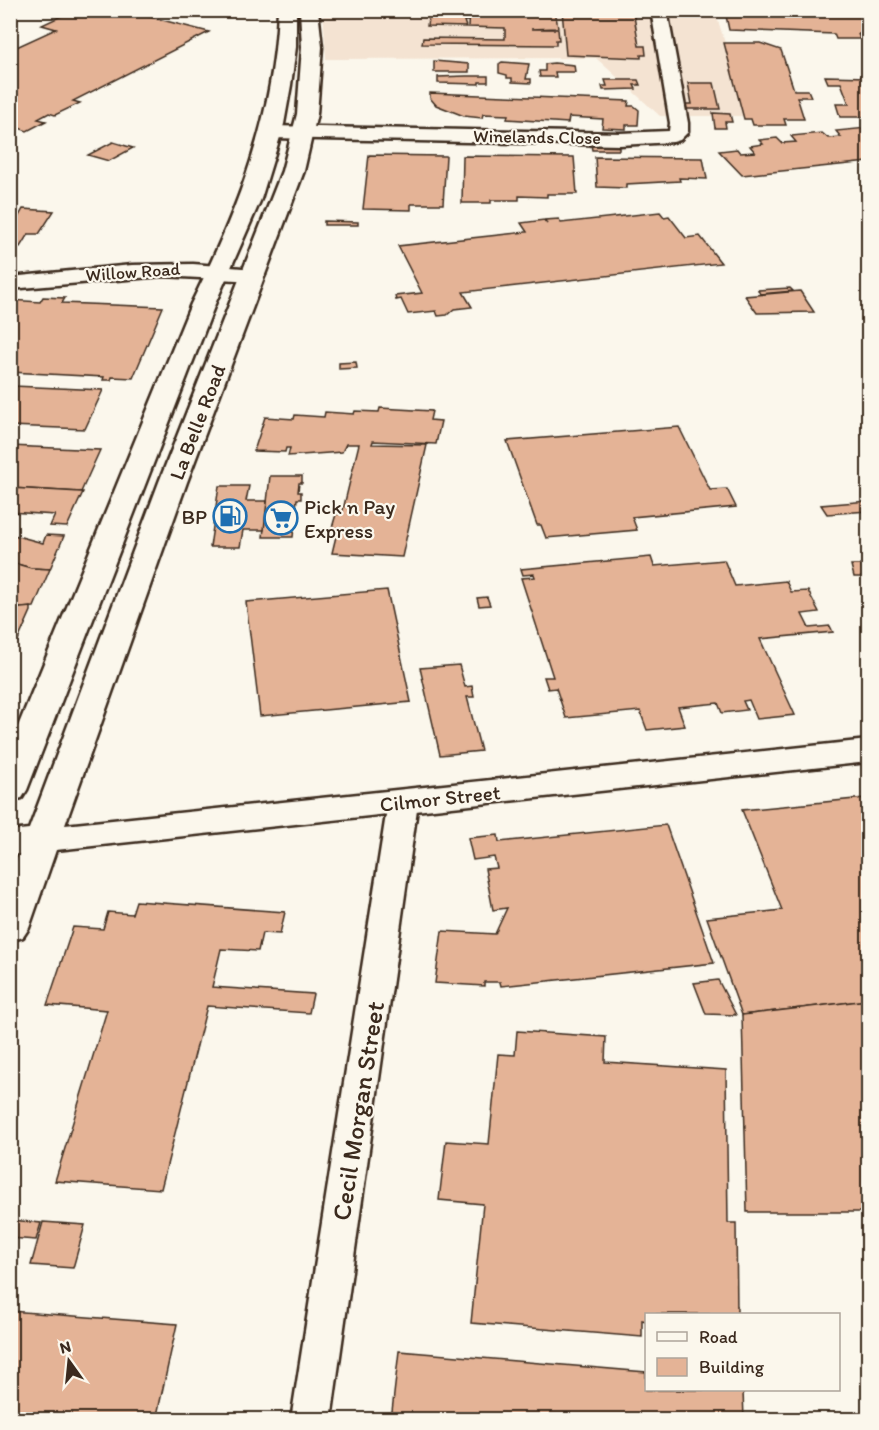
<svg xmlns="http://www.w3.org/2000/svg" width="879" height="1430" viewBox="0 0 879 1430" font-family="Itim,sans-serif">
<style>
.built{fill:#f4e3d2}
.building{fill:#e4b396;stroke:#3b2a1e;stroke-width:1.5}
.lines{fill:none;stroke-linecap:round;stroke-linejoin:round}
.street-casing{stroke:#3b2a1e;stroke-width:5}
.secondary-casing{stroke:#3b2a1e;stroke-width:5}
.street{fill:#fbf7ec;fill-rule:evenodd}
.secondary{fill:#fbf7ec;fill-rule:evenodd}
.labels{text-anchor:middle;dominant-baseline:central;stroke-width:4.5;stroke-linejoin:round;paint-order:stroke}
.far-street-label{font-size:18px;fill:#3b2a1e;stroke:#fbf7ec}
.street-label{font-size:21px;fill:#3b2a1e;stroke:#fbf7ec}
.poi-label{font-size:21px;fill:#3b2a1e;stroke:#fbf7ec;text-anchor:start}
.near-street-label{font-size:26px;fill:#3b2a1e;stroke:#fbf7ec}
</style>
<rect width="100%" height="100%" fill="#fbf7ec"/>
<filter id="ink" filterUnits="userSpaceOnUse"><feTurbulence type="fractalNoise" baseFrequency=".0167" numOctaves="2"/><feDisplacementMap in="SourceGraphic" scale="12" xChannelSelector="R" yChannelSelector="G"/><feConvolveMatrix kernelMatrix="1 2 1 2 8 2 1 2 1" color-interpolation-filters="sRGB"/></filter>
<g filter="url(#ink)">
<polygon class="built" points="323,11 715,11 748,116 660,116 596,58 326,59"/>
<g class="building">
<polygon points="74,10 123,10 209,32 73,101 80,103 55,115 49,113 38,119 46,121 27,131 19,128 10,132 10,50 56,29 42,25"/>
<polygon points="429,10 469,10 464,12 464,16 467,16 467,21 464,21 466,27 427,26"/>
<polygon points="540,10 555,10 558,28 531,29 558,29 559,40 556,40 556,45 422,44 423,38 505,39 505,28 468,27 469,11"/>
<polygon points="562,10 633,10 639,46 645,46 646,55 641,55 641,58 566,55"/>
<polygon points="800,10 868,11 868,34 858,34 860,39 836,39 834,34 729,30 725,11"/>
<polygon points="724,43 760,43 781,50 794,90 808,90 811,97 797,97 804,119 784,119 786,125 753,125 751,119 744,119"/>
<polygon points="434,61 469,64 469,72 434,72"/>
<polygon points="502,62 529,64 526,79 531,79 531,83 512,82 512,78 507,78 507,75 499,73 499,64"/>
<polygon points="554,63 574,65 575,72 555,72 556,77 540,77 539,71 545,71 545,64"/>
<polygon points="466,76 488,76 488,82 479,82 479,84 438,83 438,77"/>
<polygon points="825,76 868,77 868,117 840,117 836,104 849,104 841,83 828,83"/>
<polygon points="605,80 638,80 640,85 634,85 636,89 603,90 602,86 607,86"/>
<polygon points="688,83 714,83 720,109 686,109 685,104 692,104"/>
<polygon points="430,93 629,101 628,106 634,106 639,110 638,125 626,125 626,129 602,128 603,119 569,117 568,123 507,119 508,115 483,114 482,118 464,116 436,105 430,98"/>
<polygon points="713,113 730,114 732,122 725,122 726,128 715,128"/>
<polygon points="867,128 868,162 742,175 719,151 737,149 740,153 755,152 750,146 763,144 759,140 777,138 782,143 796,142 791,136 822,133 828,138 841,137 836,131"/>
<polygon points="113,142 133,148 109,161 88,155"/>
<polygon points="591,145 619,145 619,150 592,150"/>
<polygon points="369,155 446,156 443,204 411,204 411,210 363,209"/>
<polygon points="463,156 574,157 577,194 547,194 547,197 519,196 519,200 491,200 491,203 462,203"/>
<polygon points="595,157 703,158 707,179 679,178 680,181 626,184 626,188 597,187"/>
<polygon points="23,209 54,211 39,234 28,234 20,247 10,246 10,232"/>
<polygon points="660,212 664,217 669,216 686,238 700,236 721,263 463,292 472,307 454,309 447,315 438,316 436,311 408,314 401,299 396,300 395,296 422,293 398,246 527,232 521,223 544,220 547,224 545,220 559,219 561,223"/>
<polygon points="324,221 358,222 358,225 324,225"/>
<polygon points="790,288 793,291 760,294 758,290"/>
<polygon points="800,291 814,312 757,313 745,296"/>
<polygon points="43,297 65,298 62,303 163,307 133,378 112,377 111,380 103,380 104,377 10,372 10,300 40,302"/>
<polygon points="356,362 357,368 339,369 339,363"/>
<polygon points="13,386 103,390 85,429 10,426 10,390"/>
<polygon points="380,408 432,411 430,420 441,421 436,444 373,441 372,444 427,445 402,557 332,553 338,528 332,528 336,514 342,514 359,444 346,444 342,452 288,456 290,448 286,448 285,452 254,451 265,417 294,419 295,415 324,417 325,412 354,414 355,411 379,412"/>
<polygon points="679,427 710,490 727,489 736,507 632,517 637,530 546,538 541,525 537,525 507,441"/>
<polygon points="10,446 100,450 81,492 10,488"/>
<polygon points="270,476 302,476 302,483 299,483 298,492 301,492 301,499 297,499 293,537 263,537"/>
<polygon points="219,486 249,486 246,501 267,501 264,530 243,530 240,547 210,547"/>
<polygon points="10,488 81,492 83,492 67,527 50,526 55,515 10,512"/>
<polygon points="868,501 868,511 827,514 821,505"/>
<polygon points="10,534 43,543 46,535 64,536 50,569 31,568 10,562"/>
<polygon points="651,557 654,566 724,560 735,586 786,581 791,592 808,591 819,612 802,614 809,628 830,626 833,632 760,639 795,715 757,719 749,700 743,701 747,710 722,713 718,703 678,707 685,726 647,730 640,711 566,718 556,688 548,689 544,677 553,677 521,578 535,577 534,574 523,575 521,569"/>
<polygon points="10,562 31,568 50,569 34,607 10,609"/>
<polygon points="851,565 861,565 865,577 854,577"/>
<polygon points="387,590 411,702 260,716 246,602"/>
<polygon points="487,597 490,605 479,606 477,598"/>
<polygon points="31,607 31,611 10,658 10,609"/>
<polygon points="459,665 465,687 472,686 474,697 467,697 481,751 440,755 420,668"/>
<polygon points="868,793 868,1000 742,1015 707,918 782,910 742,810 865,798 863,794"/>
<polygon points="666,825 714,963 501,986 500,982 484,982 484,986 435,983 442,931 495,934 507,908 493,910 485,869 497,868 494,857 473,860 468,838 498,835 499,842"/>
<polygon points="136,901 285,912 280,934 262,933 258,951 221,949 212,987 313,994 309,1013 207,1006 161,1189 55,1181 107,1010 47,1005 73,927 103,929 108,912 132,914"/>
<polygon points="718,980 736,1015 706,1014 694,983"/>
<polygon points="868,1000 868,1212 747,1212 742,1015"/>
<polygon points="517,1031 606,1037 605,1062 726,1070 728,1223 736,1223 737,1314 646,1314 646,1321 642,1320 642,1337 471,1323 483,1204 439,1200 446,1141 489,1144 498,1054 515,1055"/>
<polygon points="11,1220 41,1223 36,1240 10,1238"/>
<polygon points="43,1222 85,1225 73,1268 31,1265"/>
<polygon points="10,1311 177,1324 156,1420 10,1420"/>
<polygon points="399,1351 646,1372 646,1390 743,1390 744,1420 391,1420"/>
</g>
<g class="lines">
<g class="street-casing">
<g id="street">
<polygon points="651,10 667,10 688,123 688,132 680,140 673,142 620,145 270,138 264,136 261,132 264,128 270,126 620,133 669,131 670,123"/>
<polygon points="193,264 255,269 262,271 265,275 262,279 255,281 163,276 10,289 10,277 132,265"/>
<polygon points="403,792 414,795 418,802 331,1420 291,1420 388,802 392,795"/>
</g>
</g>
<g class="secondary-casing">
<g id="secondary">
<path d="M278,10H296V47L291,85L284,124L261,199L215,304L27,790L22,798L10,801V746L191,304C238,209 274,118 278,10Z"/>
<polygon points="300,10 318,10 322,47 317,114 304,171 187,482 65,825 868,740 868,762 56,850 29,928 23,937 10,941 10,877 19,854 10,855 10,831 29,829 159,482 282,171 297,114 302,47"/>
</g>
</g>
<use href="#street" class="street"/>
<use href="#secondary" class="secondary"/>
</g>
</g>
<defs>
<g id="fuel-ring" transform="scale(1.725)"><circle r="9.5" fill="#fbf7ec" stroke="#1f6fb2" stroke-width="1.5"/><path d="M-5.5-6h7V0h2V4h1.3V-2.5L3-4.5l.8-.8L6-3V5H2.5V1h-1V6h-7ZM-4.2-4.7v3.2H.2V-4.7Z" fill="#1f6fb2"/></g>
<g id="supermarket-ring" transform="scale(1.725)"><circle r="9.5" fill="#fbf7ec" stroke="#1f6fb2" stroke-width="1.5"/><path d="M-6-5.5h2.5l.6 2H6L4.5 2H-2.5L-4.4-4H-6ZM-1.5 3.2a1.3 1.3 0 1 0 .1 0ZM3 3.2a1.3 1.3 0 1 0 .1 0Z" fill="#1f6fb2"/></g>
</defs>
<g fill-rule="evenodd">
<use href="#fuel-ring" x="230" y="516"/>
<use href="#supermarket-ring" x="281" y="518"/>
</g>
<g class="labels">
<g class="far-street-label">
<text transform="translate(537 137) rotate(1)">Winelands Close</text>
<text transform="translate(133 272) rotate(-4)">Willow Road</text>
</g>
<g class="street-label">
<text transform="translate(197 422) rotate(-69)">La Belle Road</text>
<text transform="translate(440 798) rotate(-6)">Cilmor Street</text>
</g>
<g class="poi-label">
<text x="304" y="506">Pick n Pay<tspan x="304" dy="24">Express</tspan></text>
<text x="207" y="516" text-anchor="end">BP</text>
</g>
<g class="near-street-label">
<text transform="translate(358 1111) rotate(-81)">Cecil Morgan Street</text>
</g>
</g>
<rect width="879" height="1430" fill="none" stroke="#fbf7ec" stroke-width="36"/>
<rect x="18" y="18" width="843" height="1394" fill="none" stroke="#3b2a1e" stroke-width="2" filter="url(#ink)"/>
<rect x="645" y="1313" width="195" height="78" fill="#fbf7ec" stroke="#aea59a" stroke-width="1.5"/>
<rect x="657" y="1332" width="30" height="9" fill="#fbf7ec" stroke="#aea59a" stroke-width="1.5"/>
<text x="699" y="1343" font-size="18" fill="#3b2a1e">Road</text>
<rect x="657" y="1358" width="30" height="18" fill="#e4b396" stroke="#aea59a" stroke-width="1.5"/>
<text x="699" y="1373" font-size="18" fill="#3b2a1e">Building</text>
<g transform="translate(69 1361) rotate(345)" stroke="#fbf7ec" stroke-width="4.5" paint-order="stroke">
<path d="M0-4.5L10 22L0 15L-10 22Z" fill="#3b2a1e"/>
<text y="-9" font-size="16" font-weight="bold" text-anchor="middle" fill="#3b2a1e">N</text>
</g>
</svg>
